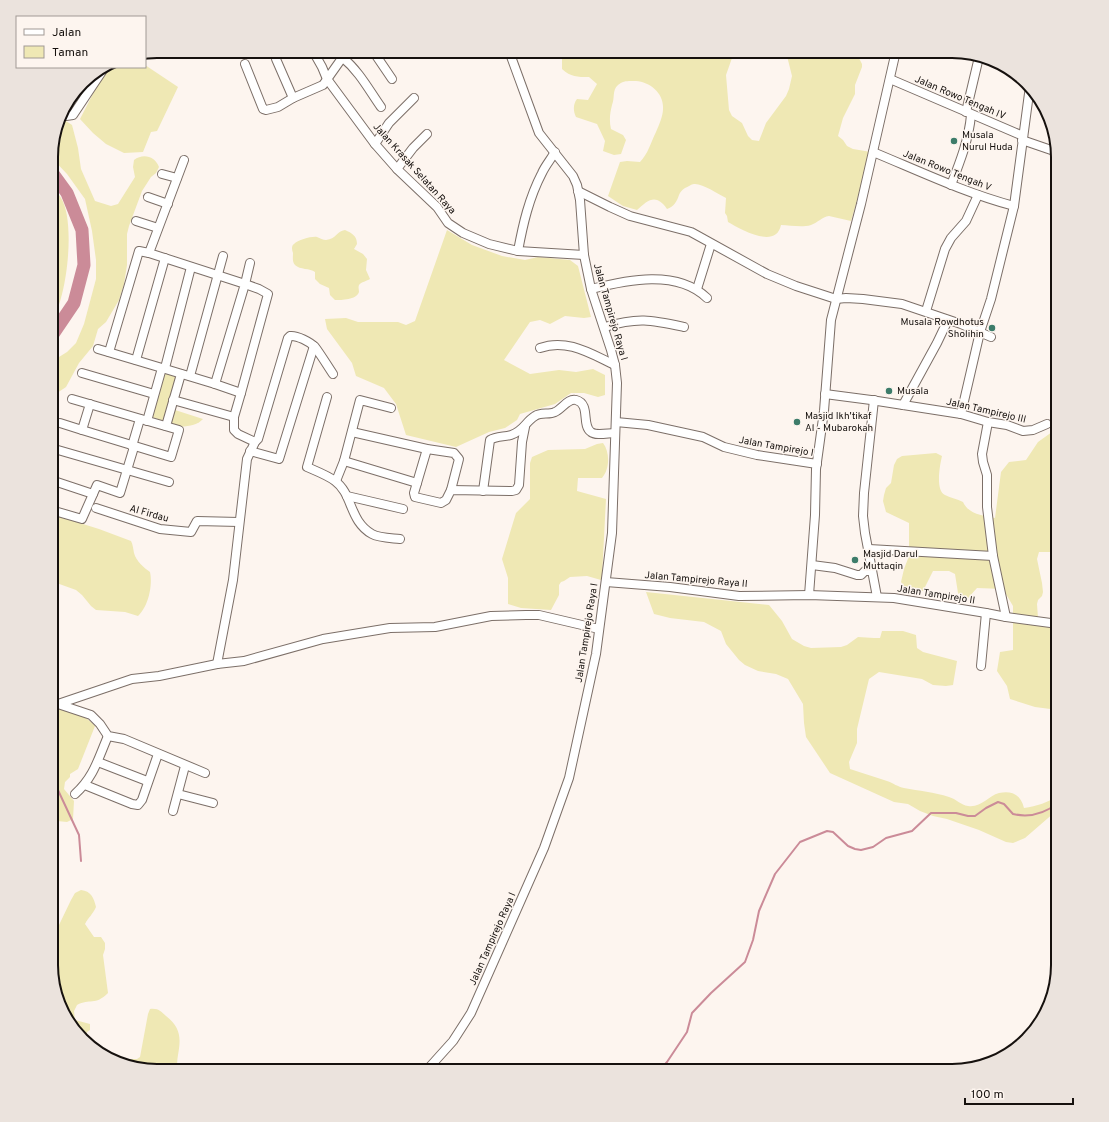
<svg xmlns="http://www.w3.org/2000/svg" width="1109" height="1122" viewBox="0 0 1109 1122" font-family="Overpass,sans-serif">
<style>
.green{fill:#efe8b4}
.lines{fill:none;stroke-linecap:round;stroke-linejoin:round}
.stream{stroke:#cb8b98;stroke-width:2}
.river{stroke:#cb8b98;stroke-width:13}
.minor-casing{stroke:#7c6f68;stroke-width:10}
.minor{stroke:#fff;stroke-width:8}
.poi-dot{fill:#3d7c6a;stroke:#fdf5ef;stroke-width:1.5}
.labels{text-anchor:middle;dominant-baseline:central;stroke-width:3;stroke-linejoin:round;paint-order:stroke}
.street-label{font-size:10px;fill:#16110e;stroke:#fdf5ef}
.poi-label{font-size:10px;fill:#16110e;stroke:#fdf5ef;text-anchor:start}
.rim{fill:none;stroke:#16110e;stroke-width:2}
</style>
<rect width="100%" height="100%" fill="#fdf5ef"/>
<g class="green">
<path d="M559,51H739L732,58L726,75L729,110L732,116L742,123L748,136L752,140L759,141L766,123L786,96L789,89L792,76L787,56L792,52L803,51H852L859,58L862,64V67L855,85V94L843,118L838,136L843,140L847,146L853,149L871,152L851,221L829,216C822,217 817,223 811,225C801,228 790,225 781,225C776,250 740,229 728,222L727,216L725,213L726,198C718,194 702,183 694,184C691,184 688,187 685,188C682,190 680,192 679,195C677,201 674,207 667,209C656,193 648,200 637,210L623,206L608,196L620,162L627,161L640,162C648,154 651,142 656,132C659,125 663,116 663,109C664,93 650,82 636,81C630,81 623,80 618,85C612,90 615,98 612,105C610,113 609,120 611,129L623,135L626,140L621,154L614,155L603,151L605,141L597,124L576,117C573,111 573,104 577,99L588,100L597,84L589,77C577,77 571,77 562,69V53Z"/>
<polygon points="145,65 178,87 159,127 157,131 151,132 143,152 124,153 106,144 93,133 80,119 101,78 110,67 145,67"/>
<path d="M60,117L72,125L78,148L81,169L95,201L111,206L118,204L135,177L133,167L134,160C143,153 155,156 159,167L156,173L151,177L142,191L129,226L127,234V265L124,284L119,300L106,322L98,329L93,346L79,363L66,387L57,393H51V362L67,352L76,343L84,324L96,279V260L92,231L85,199L67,174L51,157V150Z"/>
<path d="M51,190C55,192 59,194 61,198C76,221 67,300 51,322Z"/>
<path d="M345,230C352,233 357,236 357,244L354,249L363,254L367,259L366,270L370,279C367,281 361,282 359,285C358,288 359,289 359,292C356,300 342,300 335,300L330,295L329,288L320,284L315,279V272C310,268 300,270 295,265C292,262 293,256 293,253C292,250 291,246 294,244C298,240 312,236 317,237C320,238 323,240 326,240C336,239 337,231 345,230Z"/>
<polygon points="447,230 472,245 502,256 525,260 538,257 570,260 578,266 591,317 584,318 565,316 550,324 540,320 530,322 504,360 530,374 559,370 576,372 593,369 605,375 605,395 598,397 584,393 571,393 555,404 520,414 517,420 505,428 489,432 456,447 406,435 396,404 384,388 356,376 352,363 327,329 325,319 346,318 358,322 398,322 406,325 415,321"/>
<polygon points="164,373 176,377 164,421 152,417"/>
<path d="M175,410L203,419C196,427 180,428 170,425Z"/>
<path d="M1052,432L1058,433V554L1052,552H1039L1037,559L1042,583L1043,592L1042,596L1038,600L1037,604L1038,618L1045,626L1058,628V710L1035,707L1010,699L1007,686L997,671L1000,652L1013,650V606L1003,589L977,588L968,598H962L958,593L955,574L949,571H933L923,591L905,588L901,582L904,569L909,556V523L886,512L883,501L884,495L886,488L891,483L894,465L897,459L902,456L936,453L942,456C940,465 935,490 945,495C951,498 957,499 963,502C969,515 983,515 995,518L1001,472L1009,462L1026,460L1038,442Z"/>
<path d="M603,443C610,452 610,469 602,478H578L577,491L606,499L602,576L601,580L587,576L570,577L564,581L561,582L559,585V595L551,610L521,608L508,604V578L502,559L516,513L530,499V463L532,457L548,450L585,449L597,444Z"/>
<path d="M51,514L99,529L131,541C133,545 133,548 134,553C136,561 144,568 150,572C153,586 148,607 138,616L125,612L96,610L91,606L82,595L76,590L51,581Z"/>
<path d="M646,592L769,605L782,621L792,639L804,646L811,648L841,647L847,645L858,637L874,638H880L882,631H903L916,635L917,648L923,652L957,661L953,685L946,686L933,685L922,679L879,672L869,679L857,729V743L849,762L850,769C862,773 875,777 887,781C893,783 898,787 904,788C919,791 934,792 949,797C956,799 961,805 968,806C981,808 988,796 999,793C1012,790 1021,795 1024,808C1037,806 1048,803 1058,795V812H1055L1025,838L1013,843L1006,842L979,830L947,819L933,816L920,811L908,804L894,802L830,773L806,737L804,723L803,704L788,679L776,674L758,671L745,665L739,660L726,644L721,631L704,622L670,618L654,614Z"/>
<path d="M57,707C71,712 85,714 95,726L78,769L70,774V777L65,782L64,789L74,801L73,819L67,822L57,821L51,825V708Z"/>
<path d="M81,890C91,891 94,898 96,907C93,914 88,918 85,924L94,937H101L105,943V949L103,955L108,993C95,1006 90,998 77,1005L74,1011L75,1020L90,1024V1030L87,1032V1042L77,1035L59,1005L55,984L58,972L57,945L59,925L71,900L75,893Z"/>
<path d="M150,1009C159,1008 161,1012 166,1016C181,1028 181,1038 178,1055C177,1060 177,1066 177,1071H157L114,1061L127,1059H137L140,1057L148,1014Z"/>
</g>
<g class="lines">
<g class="stream">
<polyline points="51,782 57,788 79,835 81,861"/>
<path d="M659,1071L667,1062L687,1032L692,1013L711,993L745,962L753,940L759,911L775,874L800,842L827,831L833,832L848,846L855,849L861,850L873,847L886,838L912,831L931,813H956L968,816H975L986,808L998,802L1004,804L1013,814C1030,818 1044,814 1058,803"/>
</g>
<polyline class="river" points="51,337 74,303 84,265 82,230 67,193 51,171"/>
<g class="minor-casing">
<g id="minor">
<polyline points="313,51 322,67 327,79 375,144 397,169 437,207 448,223 463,233 489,244 518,251 584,255"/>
<polyline points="373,51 392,79"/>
<path d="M343,58C359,71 369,90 381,107"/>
<polyline points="276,59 293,98"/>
<polyline points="245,64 263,109 266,110 278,107 293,98 323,85 347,51"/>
<polyline points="890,79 1023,136"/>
<polyline points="61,112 66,116 73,115 105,67"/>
<polyline points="966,112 979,57"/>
<polyline points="1022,140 1057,152"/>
<polyline points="375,144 389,123 414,98"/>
<path d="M873,152C919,171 965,193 1014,206"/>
<polyline points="184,160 149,253 245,284 215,384 241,393"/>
<polyline points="397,169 413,148 427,134"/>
<polyline points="162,174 177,178"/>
<path d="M951,185C960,162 969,139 971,115"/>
<polyline points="578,191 610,207 630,216 691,232 767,274 796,286 836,299 846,298 863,299 902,304 961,324 991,337"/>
<polyline points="148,197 168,204"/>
<polyline points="136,221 158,228"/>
<path d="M518,251C523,224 529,198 542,173C545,166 551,159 555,152"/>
<polyline points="250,263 245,284 259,289 268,294 241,393 234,417 234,430 238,434 255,442"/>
<path d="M591,289C627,280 677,269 707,298"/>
<polyline points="697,289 711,244"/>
<polyline points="926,311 945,249 951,238 966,221 978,195"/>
<path d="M605,327C638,317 651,320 684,327"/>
<path d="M540,348C567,338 591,354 615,365"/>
<polyline points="98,349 162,368 147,421"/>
<polyline points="109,352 139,251 149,253"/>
<polyline points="136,360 165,258"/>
<polyline points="162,368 215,384"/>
<polyline points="165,368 191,267"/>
<polyline points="82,373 154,394"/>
<polyline points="190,376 223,256"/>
<polyline points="825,394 871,400 961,414 988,422 1007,425 1023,431 1033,430 1047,424"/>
<path d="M327,397L307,467C316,471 327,475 335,481C353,494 349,521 372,534C379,538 391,538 400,539"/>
<polyline points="72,399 179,430 171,457 82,430"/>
<polyline points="173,400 234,417"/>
<polyline points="874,400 864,493 863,516 865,533 877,597"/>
<polyline points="903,405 937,343 948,320"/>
<polyline points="961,414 980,332 991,299 1014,206 1030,86"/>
<polyline points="616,422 648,425 703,437 724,447 757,455 817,464"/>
<polyline points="988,422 982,454 983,462 987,475 987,507 993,556 1006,617"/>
<polyline points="60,423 82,430 90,404"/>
<polyline points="166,426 181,374"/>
<polyline points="352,432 427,449 454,453 459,459 451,490"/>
<polyline points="132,446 140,419"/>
<polyline points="51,448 169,482"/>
<polyline points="427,449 414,493 415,497 441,503 446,500 451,490 512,491 516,490 519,485 522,442 525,427"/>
<polyline points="250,451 279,459 314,346"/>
<polyline points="344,461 417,483"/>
<polyline points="51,480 93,494"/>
<polyline points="336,481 344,461 360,400 391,408"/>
<path d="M483,491L490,440C496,436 504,437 511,435C524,431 525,422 535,416C541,412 549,415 555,412C562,409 568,398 576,400C591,404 581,425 591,432C596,436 608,433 615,433"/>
<polyline points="347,496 403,509"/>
<polyline points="96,508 160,529 191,532 197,521 239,522"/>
<polyline points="51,510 82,519 97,485 120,493 134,447"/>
<polyline points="869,549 993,556"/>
<polyline points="812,565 835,568 857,575 861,575 865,571 872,571"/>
<polyline points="606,582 670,587 739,596 809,595 894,598 986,613 1006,617 1058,624"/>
<polyline points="809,595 815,515 816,469 824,411 831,320 861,204 896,51"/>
<path d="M217,664L233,580L247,459L255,442L258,439L288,338L290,336C297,335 310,342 315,347C321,355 327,365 333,374"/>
<polyline points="981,666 986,613"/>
<polyline points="51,704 58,704 132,679 159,676 217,664 244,661 323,639 390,628 435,627 491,616 526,615 539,615 599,629"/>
<polyline points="58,704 91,715 100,724 108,736 124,739 205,773"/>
<polyline points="98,762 147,781"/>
<polyline points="85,785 132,804 138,805 142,800 158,754"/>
<path d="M75,794C94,777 98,759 108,736"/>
<polyline points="178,794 213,803"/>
<polyline points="173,811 185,766"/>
<polyline points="426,1071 453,1041 471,1013 544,848 569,778 596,654 612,533 617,383 615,365 611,350 591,289 584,255 580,200 577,185 573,176 539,133 509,51"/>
</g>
</g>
<use href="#minor" class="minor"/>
</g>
<g class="poi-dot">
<circle cx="954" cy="141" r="4"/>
<circle cx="992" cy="328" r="4"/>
<circle cx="889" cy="391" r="4"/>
<circle cx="797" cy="422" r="4"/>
<circle cx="855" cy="560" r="4"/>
</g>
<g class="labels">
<g class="street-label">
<text transform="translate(960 98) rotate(23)">Jalan Rowo Tengah IV</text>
<text transform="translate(414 169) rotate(48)">Jalan Krasak Selatan Raya</text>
<text transform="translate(947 171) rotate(22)">Jalan Rowo Tengah V</text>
<text transform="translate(610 312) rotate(74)">Jalan Tampirejo Raya I</text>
<text transform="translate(986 411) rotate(13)">Jalan Tampirejo III</text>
<text transform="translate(776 447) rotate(10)">Jalan Tampirejo I</text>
<text transform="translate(149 514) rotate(16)">Al Firdau</text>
<text transform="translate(696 580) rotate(5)">Jalan Tampirejo Raya II</text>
<text transform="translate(936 595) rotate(9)">Jalan Tampirejo II</text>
<text transform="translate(587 633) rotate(-81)">Jalan Tampirejo Raya I</text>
<text transform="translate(493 939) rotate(-66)">Jalan Tampirejo Raya I</text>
</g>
<g class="poi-label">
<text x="962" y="135">Musala<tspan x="962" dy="12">Nurul Huda</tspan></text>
<text x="984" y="322" text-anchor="end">Musala Rowdhotus<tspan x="984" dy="12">Sholihin</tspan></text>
<text x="897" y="391">Musala</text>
<text x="805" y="416">Masjid Ikh'tikaf<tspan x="805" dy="12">Al - Mubarokah</tspan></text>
<text x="863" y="554">Masjid Darul<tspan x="863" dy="12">Muttaqin</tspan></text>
</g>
</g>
<path d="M0 0H1109V1122H0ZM157 58H952A99 99 0 0 1 1051 157V965A99 99 0 0 1 952 1064H157A99 99 0 0 1 58 965V157A99 99 0 0 1 157 58Z" fill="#ebe3dd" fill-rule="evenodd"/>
<path class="rim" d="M157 58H952A99 99 0 0 1 1051 157V965A99 99 0 0 1 952 1064H157A99 99 0 0 1 58 965V157A99 99 0 0 1 157 58Z"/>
<rect x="16" y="16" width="130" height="52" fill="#fdf5ef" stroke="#a19a95"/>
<rect x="24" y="29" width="20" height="6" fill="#ffffff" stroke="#a19a95"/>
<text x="52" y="36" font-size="12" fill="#16110e">Jalan</text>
<rect x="24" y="46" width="20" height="12" fill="#efe8b4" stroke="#a19a95"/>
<text x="52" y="56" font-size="12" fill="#16110e">Taman</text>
<path d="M965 1098v6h108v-6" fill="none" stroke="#16110e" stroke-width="2"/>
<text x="971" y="1098" font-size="12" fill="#16110e" stroke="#fdf5ef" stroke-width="3" paint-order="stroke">100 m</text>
</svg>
